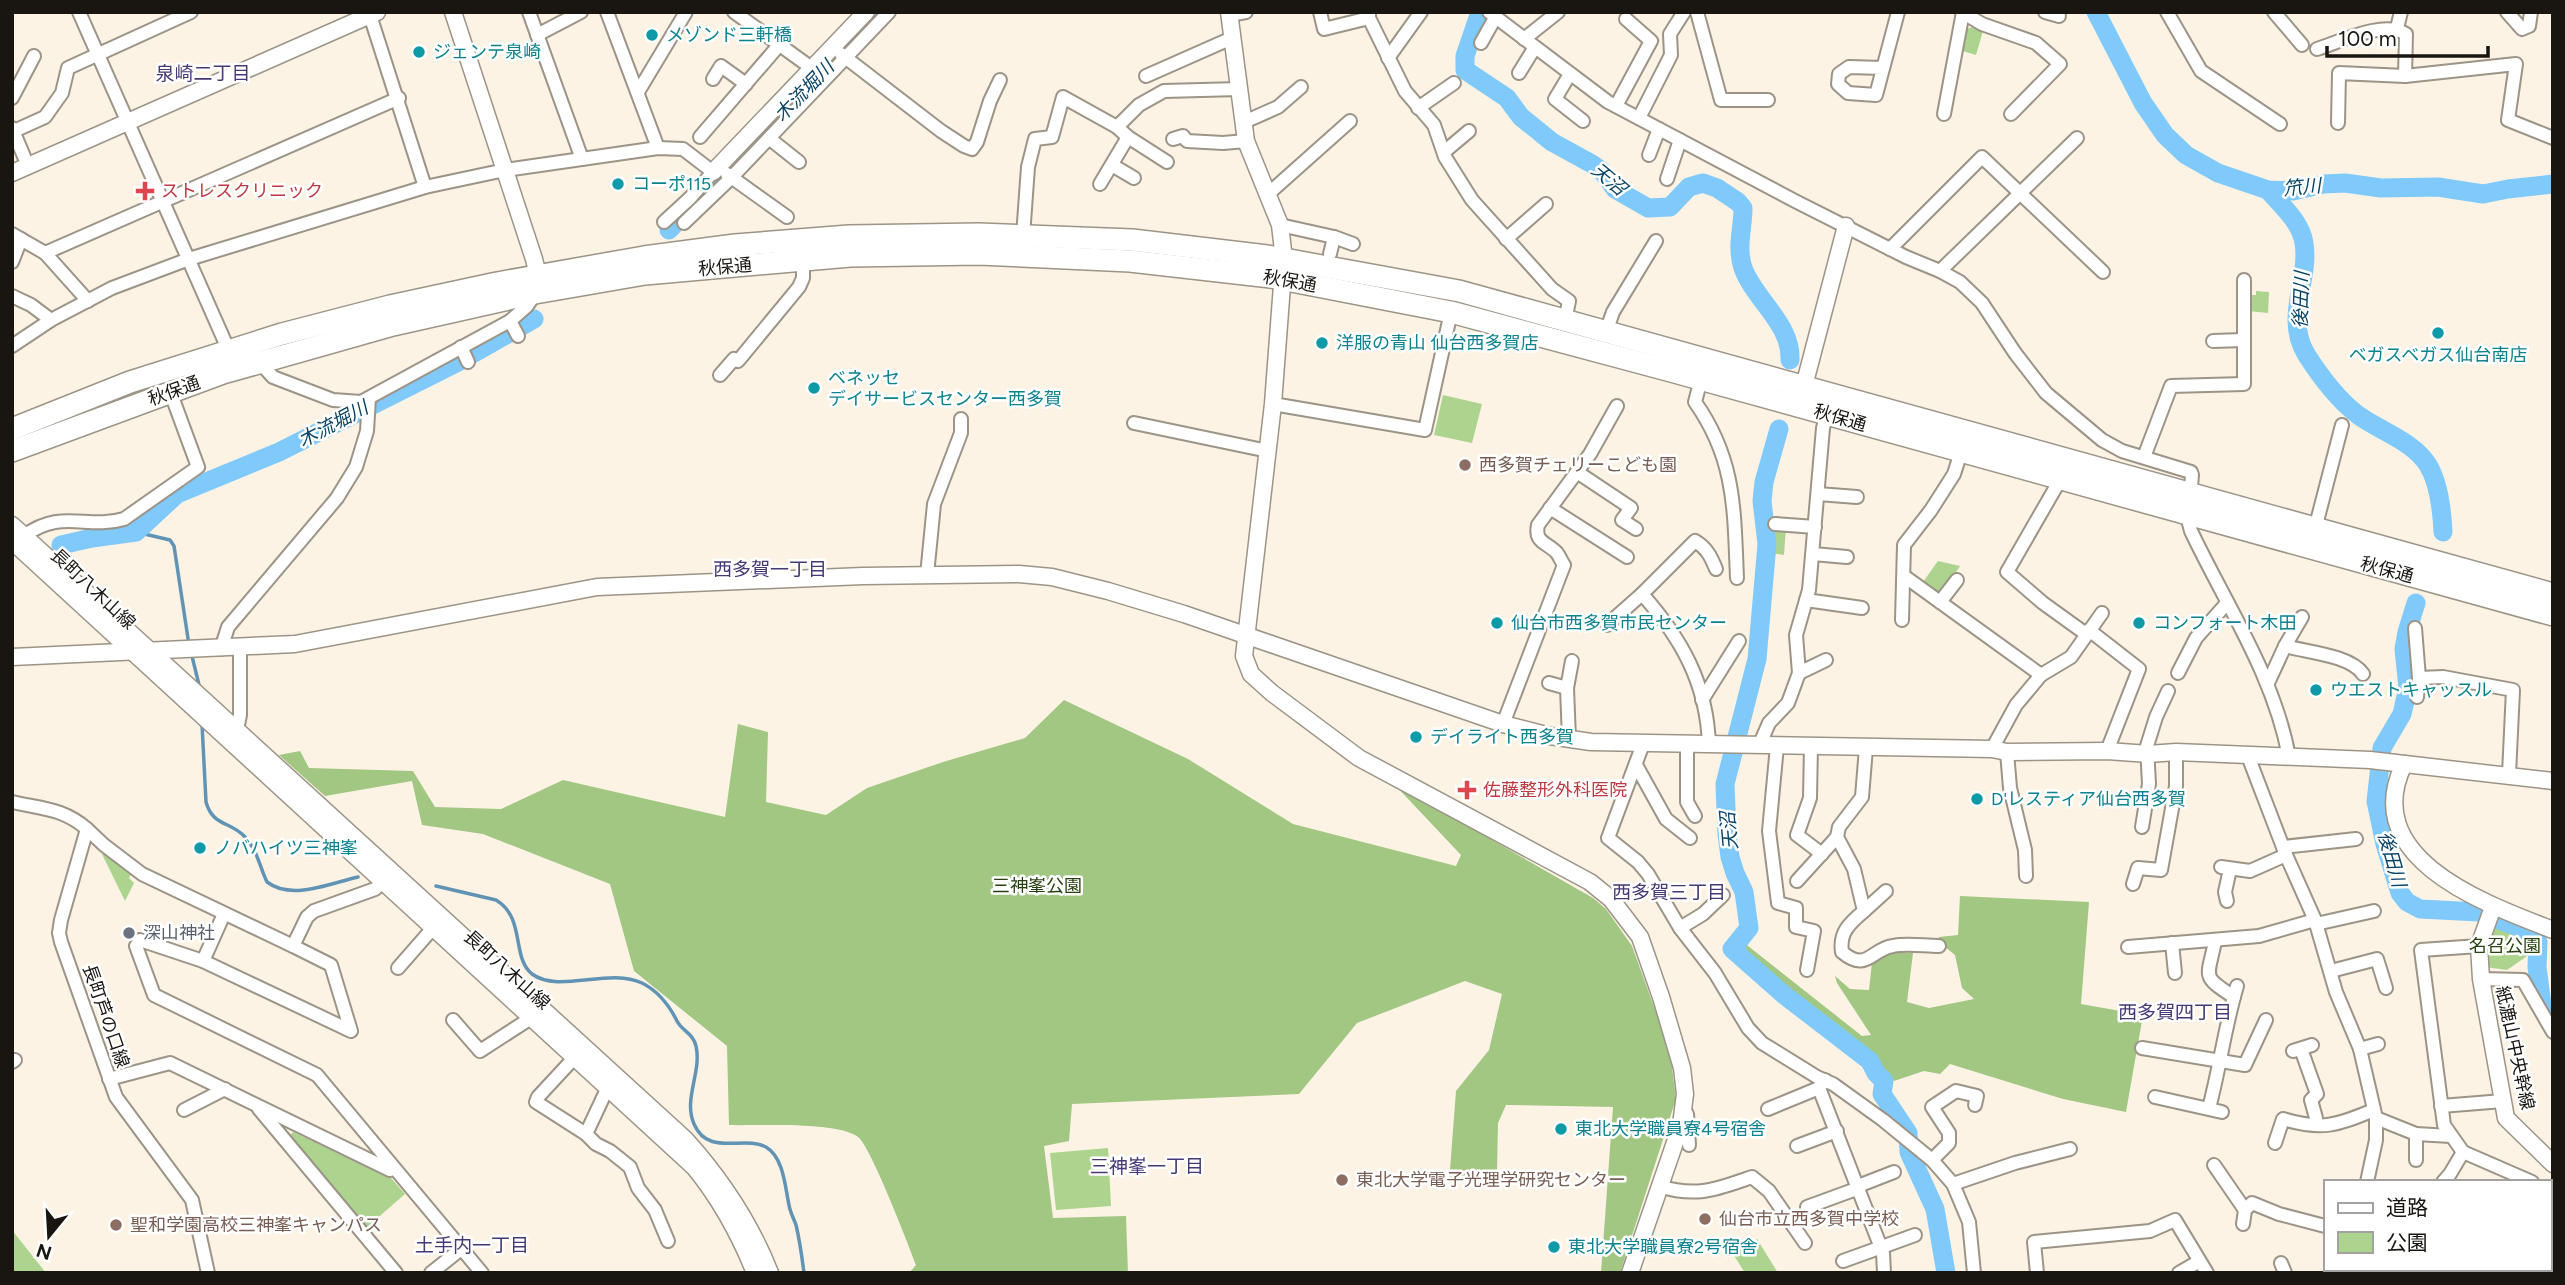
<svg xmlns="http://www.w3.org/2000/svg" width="2565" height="1285" viewBox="0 0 2565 1285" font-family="Figtree,'Noto Sans JP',sans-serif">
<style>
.green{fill:#add48f}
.forest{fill:#a1c783}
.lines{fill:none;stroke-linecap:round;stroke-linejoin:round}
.stream{stroke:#6193b5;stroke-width:3.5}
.river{stroke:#80c9fb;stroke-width:19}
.street-casing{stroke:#9c9487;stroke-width:16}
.secondary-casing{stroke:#9c9487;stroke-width:19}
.highway-casing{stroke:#9c9487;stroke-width:24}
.street{stroke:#fff;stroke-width:12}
.secondary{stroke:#fff;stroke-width:16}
.highway{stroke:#fff;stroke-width:21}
.culture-dot{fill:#0f9aa8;stroke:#fff;stroke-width:2.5}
.health-dot{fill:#e0444e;stroke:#fff;stroke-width:2.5}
.education-dot{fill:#8d6e63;stroke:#fff;stroke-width:2.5}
.worship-dot{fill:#6b7280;stroke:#fff;stroke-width:2.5}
.labels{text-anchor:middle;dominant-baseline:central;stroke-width:5;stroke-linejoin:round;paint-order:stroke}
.culture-label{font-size:18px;fill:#0d838f;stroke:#fff;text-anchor:start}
.health-label{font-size:18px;fill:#be3a42;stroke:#fff;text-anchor:start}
.street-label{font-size:18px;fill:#191611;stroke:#fff}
.education-label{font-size:18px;fill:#785e54;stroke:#fff;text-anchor:start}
.park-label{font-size:18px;fill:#284110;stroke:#fff}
.worship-label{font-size:18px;fill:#5b616d;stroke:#fff;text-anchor:start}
.neighbourhood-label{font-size:19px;fill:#463976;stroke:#fff}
.water-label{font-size:19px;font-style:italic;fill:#094465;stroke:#fff}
</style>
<rect width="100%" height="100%" fill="#fcf3e5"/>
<g class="green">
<polygon points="1972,27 1983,31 1976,55 1959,50 1964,30"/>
<polygon points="2256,291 2269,292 2268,313 2248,311 2248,300 2251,295 2256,295"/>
<polygon points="1443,395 1482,404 1472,443 1434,435"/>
<polygon points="1772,527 1786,527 1784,555 1771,553"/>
<polygon points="1938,561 1960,566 1943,592 1938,593 1923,582"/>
<polygon points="104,853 131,874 129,878 134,883 125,901 102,854"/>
<polygon points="2494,921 2525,933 2534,942 2530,954 2507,970 2485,967 2484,948"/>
<polygon points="293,1132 391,1178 405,1194 365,1229 289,1137"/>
<polygon points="1108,1148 1111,1206 1056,1210 1050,1153"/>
<polygon points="12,1230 46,1273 12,1273"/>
<polygon points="1757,1239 1778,1273 1745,1273 1733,1254"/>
</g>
<g class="forest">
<path d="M1064,700L1188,759L1293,824L1456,866L1461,855L1394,784L1593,898L1606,909L1632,946L1670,1051L1676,1099L1620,1273H1601L1613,1107L1506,1105L1498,1123L1497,1173L1449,1183L1456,1091L1489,1050L1502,994L1465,981L1357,1023L1299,1094L1072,1104L1069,1141L1044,1146L1053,1218L1126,1216L1128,1273H909L916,1265C909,1246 870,1145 858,1137C837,1121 758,1126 729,1125L727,1046L634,971L610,884L483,834L422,825L412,781L325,796L279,755L300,751L309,768L413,771L435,807L501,809L563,780L725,817L738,724L768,732L766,802L826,815L867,788L943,762L1025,738Z"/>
<polygon points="1960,896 2089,902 2081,1004 2143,1015 2126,1112 2063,1099 1950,1064 1940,1074 1924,1071 1894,1081 1737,949 1743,942 1862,1036 1871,1035 1837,983 1835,976 1850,989 1869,990 1872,962 1892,952 1913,953 1907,1002 1929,1008 1974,999 1962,988 1955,955 1939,942 1939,937 1958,935"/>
</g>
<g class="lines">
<g class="stream">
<polyline points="136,532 170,540 174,546 189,645"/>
<polyline points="191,652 200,689"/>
<path d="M202,724L206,802C213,827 231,821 245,837C257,849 260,868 267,882C292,901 331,883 358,877"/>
<path d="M436,886L496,900C526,918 511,957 532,974C559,994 609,967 642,983C658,991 669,1005 677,1021C682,1031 693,1033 696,1046C702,1072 683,1099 694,1124C708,1157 744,1135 766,1147C784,1158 785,1187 789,1205C790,1212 794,1219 796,1225C800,1241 802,1257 804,1273"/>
</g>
<g class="river">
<path d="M1480,12L1465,56V70L1507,98L1521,117L1552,142L1592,164L1602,171L1615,189L1648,208L1670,207L1689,187L1703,183L1717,188L1738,202L1743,208C1743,229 1736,246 1743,268C1754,299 1792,324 1790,360"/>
<polyline points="2096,12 2143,103 2165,135 2186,155 2218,173 2268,190 2293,191 2324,184 2345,183 2381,188 2438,187 2483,194 2508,189 2553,184"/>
<path d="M2268,190C2281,205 2301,222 2304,243C2310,281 2284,317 2306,354C2320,376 2337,399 2358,415C2380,431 2413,441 2428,465C2439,483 2442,511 2443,532"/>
<polyline points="669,230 880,12"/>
<polyline points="1779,429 1764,482 1762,501 1767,544 1757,659 1725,784 1727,834 1730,857 1735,873 1744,892 1749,928 1732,949 1783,994 1870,1061 1876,1073 1884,1081 1882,1094 1908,1133 1909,1152 1935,1209 1946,1273"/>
<polyline points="61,545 92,538 136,532 177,494 279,452 460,361 534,319"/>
<polyline points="2416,603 2407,632 2404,649 2408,688 2402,714 2382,748 2376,801 2385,844 2400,893 2407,902 2420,909 2479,912 2531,932 2538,942 2537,967 2542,1005 2545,1011 2553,1018"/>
</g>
<g class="street-casing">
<g id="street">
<polyline points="79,12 229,351"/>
<polyline points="369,12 425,187"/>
<polyline points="529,12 582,159"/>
<polyline points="607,12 658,148"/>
<polyline points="734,12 813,69"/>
<polyline points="1320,12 1324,29 1369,18"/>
<polyline points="1369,12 1369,18 1405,91 1434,125 1445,157 1472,200 1552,289 1569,301 1565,321"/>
<path d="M1489,12L1608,102L1795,201L1906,257L1940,271L1960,282L1982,303L2015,353L2046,393L2102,440L2122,451L2191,472L2192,475L2188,520L2191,531C2226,605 2274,675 2289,757"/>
<polyline points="1697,12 1721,100 1768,100"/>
<polyline points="1962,12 1982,24 2036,43 2060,64 2011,114"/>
<polyline points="2045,12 2059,16 2057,12"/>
<polyline points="2167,12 2201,71 2280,124"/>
<polyline points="2274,12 2302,45"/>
<polyline points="2507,12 2522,29 2529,26 2531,12"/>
<polyline points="1229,15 1246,12"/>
<polyline points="2397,28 2401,12"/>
<polyline points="537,35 581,12"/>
<polyline points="1524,39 1558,12"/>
<polyline points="1481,43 1495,18"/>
<path d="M2317,49C2342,41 2384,20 2406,34L2405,76"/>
<polyline points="841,54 941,131 964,146 972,149 977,142 990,101 1000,80"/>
<polyline points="1388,58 1421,12"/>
<polyline points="1883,68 1849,67 1839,74 1838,84 1848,93 1876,95 1898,12"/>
<polyline points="1519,73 1535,47"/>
<polyline points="1570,74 1555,99 1583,121"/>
<polyline points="1146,76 1232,38"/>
<polyline points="713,79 721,66 746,84"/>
<polyline points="638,92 686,12"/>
<polyline points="12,98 34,56"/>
<polyline points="1616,106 1651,41 1626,19"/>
<polyline points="1418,108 1454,83"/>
<polyline points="1944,114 1963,12"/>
<polyline points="1639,118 1671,55 1670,34 1684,12"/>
<polyline points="1244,122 1278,107 1301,87"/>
<polyline points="2338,123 2339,73 2405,76 2516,64 2508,120 2553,138"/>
<polyline points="1117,127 1139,105 1164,91 1239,89"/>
<polyline points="12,128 28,166"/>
<polyline points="14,131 45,117 62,93 68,68 191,12"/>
<polyline points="700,137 780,44"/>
<polyline points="770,139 799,162"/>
<polyline points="1173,139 1183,136 1187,141 1223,143 1246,141"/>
<polyline points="1444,152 1469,131"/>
<polyline points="1649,155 1659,129"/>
<polyline points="1112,165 1134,178"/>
<polyline points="727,174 787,217"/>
<polyline points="1667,179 1680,140"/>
<polyline points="1100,184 1128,137"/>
<polyline points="1268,194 1350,121"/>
<polyline points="684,223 731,178 889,12"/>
<polyline points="1280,225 1334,237 1330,254"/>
<polyline points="12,234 45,253 88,301"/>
<polyline points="1023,236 1028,167 1035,139 1052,137 1063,97 1117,127 1128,137 1167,162"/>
<polyline points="1334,237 1353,244"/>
<polyline points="1506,239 1546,204"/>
<polyline points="1890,249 1982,157 2103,272"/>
<polyline points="45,253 399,98"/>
<polyline points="12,262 21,239"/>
<polyline points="1940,271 2077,138"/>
<polyline points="12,296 31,305 51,320"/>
<polyline points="510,321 518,336"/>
<polyline points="1606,332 1613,312 1656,241"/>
<polyline points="2213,341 2243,340"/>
<polyline points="12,346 51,320 112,288 189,259 425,187 505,170 658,148 683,149 713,172 690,198 664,222"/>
<polyline points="461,347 468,362"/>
<polyline points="260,363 273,377 333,400 361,402 510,321 527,306 535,294"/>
<polyline points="720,375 734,359 738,361 799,287 803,278 803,260"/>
<path d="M1701,379L1695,402C1736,460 1734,511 1737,578"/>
<polyline points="1273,404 1425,430 1451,312"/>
<polyline points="1134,423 1268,451"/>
<polyline points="2144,457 2171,386 2244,384 2244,280"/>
<polyline points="1577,472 1631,508 1622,520 1636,529"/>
<polyline points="2060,480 2007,572 2043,603 2086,634"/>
<polyline points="1818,494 1857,497"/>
<polyline points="1550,508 1627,557"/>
<polyline points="1775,524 1815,527"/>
<polyline points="2315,529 2342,425"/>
<path d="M24,536C61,508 87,530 124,519L198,467L170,391"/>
<polyline points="1813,554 1847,557"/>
<polyline points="927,575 934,504 961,433 961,419"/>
<polyline points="1904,576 2041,675"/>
<polyline points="1806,600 1862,608"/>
<polyline points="1940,602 1957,580"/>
<polyline points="1902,620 1904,545 1931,510 1954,474 1961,452"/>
<polyline points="1607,625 1642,594"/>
<polyline points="2415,628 2419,678 2417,697"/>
<polyline points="2089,630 2139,669 2107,751"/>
<polyline points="2285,646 2302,617"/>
<polyline points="221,649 228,627 337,498 356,467 367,431 369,398"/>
<polyline points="1799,673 1826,660"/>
<polyline points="2178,673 2196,638 2227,603"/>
<polyline points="2419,678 2443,677 2513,690 2509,774"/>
<polyline points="1549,683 1567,688"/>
<path d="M2268,683L2285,646C2306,652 2350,655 2363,674"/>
<polyline points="1702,700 1739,641"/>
<path d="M1503,724L1564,565C1561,561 1560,557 1557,553C1547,542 1534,543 1538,525L1590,454L1617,406"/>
<polyline points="237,730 240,715 240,648"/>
<polyline points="1569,739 1567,688 1572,661"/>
<polyline points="1643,744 1608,838 1638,862 1648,874 1680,928 1715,973 1748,1028 1762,1043 1817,1077 1833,1084 1883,1120 1932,1160 1953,1184 1969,1222 1974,1273"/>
<polyline points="1687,745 1687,802 1695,816"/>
<path d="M1709,745C1707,684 1682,639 1642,594L1695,541C1707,548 1711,557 1716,569"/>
<polyline points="1759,746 1769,723 1788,703 1799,673 1796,635 1809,590 1823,428 1827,414"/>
<polyline points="1777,746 1769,831 1778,903 1796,908 1796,927 1814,931 1807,970"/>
<polyline points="1811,746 1810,798 1797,835 1822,854"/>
<path d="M1866,748L1862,797L1839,827L1837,837L1854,869L1864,911C1850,923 1839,932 1842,952C1867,973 1871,949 1893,946C1907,943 1924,946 1939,946"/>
<polyline points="1992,749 2016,705 2041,675 2071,657 2102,613"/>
<polyline points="2007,752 2010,788 2025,850 2026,876"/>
<polyline points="2248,756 2286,855 2315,920 2336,992 2360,1049 2376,1118 2376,1140 2367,1182"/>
<polyline points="1636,765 1666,819 1690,838"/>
<path d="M12,802C42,809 63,808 87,829L61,920L59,933L61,942L116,1097L192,1200L208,1273"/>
<polyline points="2142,827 2149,784 2147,746 2156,717 2168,691"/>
<polyline points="87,829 104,845 142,874 293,946 307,917 314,911 375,889 390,876"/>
<polyline points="2283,847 2356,839"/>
<polyline points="2221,867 2250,871 2286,855"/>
<polyline points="1797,881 1837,837"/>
<polyline points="2133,884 2138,868 2161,870 2176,786 2176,752"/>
<polyline points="2227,901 2225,892 2230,869"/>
<polyline points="1864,911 1886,891"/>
<polyline points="2316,924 2374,911"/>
<polyline points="1680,928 1703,914 1723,895"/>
<path d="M2215,941C2208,978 2200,975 2234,997"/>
<polyline points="2172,943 2175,973"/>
<polyline points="293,946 331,965 351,1031 203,961 140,940 136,946 154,995 317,1075 482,1273"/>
<polyline points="2479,946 2421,950 2444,1125 2463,1152 2532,1182"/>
<polyline points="2128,947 2259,936 2315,920"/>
<polyline points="203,961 224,914"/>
<polyline points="398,968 433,928"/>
<polyline points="2331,971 2377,959 2386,988"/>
<polyline points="2481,979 2523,980 2553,1032"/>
<polyline points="453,1020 480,1051 531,1018"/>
<polyline points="2142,1048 2245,1065 2266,1020"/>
<polyline points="2301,1049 2317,1094 2311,1100 2316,1118 2315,1125"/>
<polyline points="2360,1049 2378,1044"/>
<polyline points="2293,1051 2312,1045"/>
<polyline points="575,1057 538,1097 536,1102 586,1134"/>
<polyline points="12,1062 15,1060"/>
<polyline points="109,1079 170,1063 390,1170"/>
<polyline points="1825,1080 1819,1088 1883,1253 1884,1273"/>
<polyline points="608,1087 586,1134 596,1144 610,1151 630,1167 638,1188 655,1210 668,1241"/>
<polyline points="2155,1097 2222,1112"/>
<polyline points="2441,1106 2503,1101"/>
<path d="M2209,1108C2220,1067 2225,1026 2237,986"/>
<polyline points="259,1109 396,1273"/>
<polyline points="1768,1109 1819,1088"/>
<polyline points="184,1110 225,1089"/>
<polyline points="1687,1114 1689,1145"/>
<polyline points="2376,1118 2416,1134 2451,1136"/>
<polyline points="2416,1134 2416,1160"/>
<path d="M2275,1143L2283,1119C2323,1131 2337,1125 2374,1110"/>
<polyline points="1797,1146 1837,1131"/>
<polyline points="1932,1160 1949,1143 1949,1133 1932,1107 1956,1091 1977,1096 1975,1105"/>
<polyline points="2214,1165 2245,1210"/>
<polyline points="2443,1182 2450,1174 2463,1152"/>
<polyline points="1953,1184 2015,1163 2070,1149"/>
<path d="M1659,1186C1697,1198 1717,1189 1752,1177L1769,1191L1805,1243"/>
<polyline points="1858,1186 1894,1172"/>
<polyline points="1807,1207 1859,1188"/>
<polyline points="2549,1220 2553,1222"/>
<polyline points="2243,1224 2245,1210 2252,1203 2279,1214 2325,1226"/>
<polyline points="1843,1261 1915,1235"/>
<polyline points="2281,1263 2285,1273"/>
<polyline points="2357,1269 2358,1273"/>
<polyline points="2410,1269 2412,1273"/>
<polyline points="2507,1269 2515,1273"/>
<polyline points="431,1273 461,1249"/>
<polyline points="2037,1273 2034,1242 2150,1231 2175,1220 2207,1273"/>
<polyline points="2179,1273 2198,1262"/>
</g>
</g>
<g class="secondary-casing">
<g id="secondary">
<polyline points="453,12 534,259 538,275 536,284"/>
<polyline points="1229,12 1246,141 1280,225 1284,259 1273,404 1244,656 1251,674 1272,693 1359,758 1590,882 1611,899 1640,937 1661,997 1682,1068 1685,1094 1681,1125 1630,1273"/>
<polyline points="713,172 866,12"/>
<polyline points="12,173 377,12"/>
<polyline points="1804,386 1846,226"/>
<path d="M12,525L686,1140C722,1180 750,1222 770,1273"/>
<path d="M12,541L694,1167C721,1200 739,1233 755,1273"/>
<polyline points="12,657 295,644 597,587 863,576 1019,574 1052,577 1108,591 1184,614 1503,724 1550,736 1591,742 1992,749 2007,752 2107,751 2149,754 2176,752 2370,760 2553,781"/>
<path d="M2404,764C2358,859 2486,904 2553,930"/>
<polyline points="2493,907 2479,946 2481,979 2506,1118 2553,1164"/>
</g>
</g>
<g class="highway-casing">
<g id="highway">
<polyline points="12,429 130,382 282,334 390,306 497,283 644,257 735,245 849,236 979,234 1132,240 1267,256 1459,291 2553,594"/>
<polyline points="12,451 223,373 393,325 535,293 645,274 850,256 979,254 1130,261 1271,277 1451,312 1671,371 2553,615"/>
</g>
</g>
<use href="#street" class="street"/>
<use href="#secondary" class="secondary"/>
<use href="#highway" class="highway"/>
</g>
<g class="culture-dot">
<circle cx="652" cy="35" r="7"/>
<circle cx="419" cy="52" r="7"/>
<circle cx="618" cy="184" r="7"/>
<circle cx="2438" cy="333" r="7"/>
<circle cx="1322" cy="343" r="7"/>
<circle cx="814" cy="388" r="7"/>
<circle cx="1497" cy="623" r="7"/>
<circle cx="2139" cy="623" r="7"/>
<circle cx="2316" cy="690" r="7"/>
<circle cx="1416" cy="737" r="7"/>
<circle cx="1977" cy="799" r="7"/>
<circle cx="200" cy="848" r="7"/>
<circle cx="1561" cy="1129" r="7"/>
<circle cx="1554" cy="1247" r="7"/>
</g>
<g class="health-dot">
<path d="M141.5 180.5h7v7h7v7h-7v7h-7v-7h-7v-7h7z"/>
<path d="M1463.5 779.5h7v7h7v7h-7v7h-7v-7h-7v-7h7z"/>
</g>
<g class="education-dot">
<circle cx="1465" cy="465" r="7"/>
<circle cx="1342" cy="1180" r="7"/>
<circle cx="1705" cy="1219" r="7"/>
<circle cx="116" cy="1225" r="7"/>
</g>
<circle class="worship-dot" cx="129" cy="933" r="7"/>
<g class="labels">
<g class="culture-label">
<text x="666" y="35">メゾンド三軒橋</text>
<text x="433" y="52">ジェンテ泉崎</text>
<text x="632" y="184">コーポ115</text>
<text x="1336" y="343">洋服の青山 仙台西多賀店</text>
<text x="2438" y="355" text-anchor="middle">ベガスベガス仙台南店</text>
<text x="828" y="378">ベネッセ<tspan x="828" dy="21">デイサービスセンター西多賀</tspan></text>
<text x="1511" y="623">仙台市西多賀市民センター</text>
<text x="2153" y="623">コンフォート木田</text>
<text x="2330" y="690">ウエストキャッスル</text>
<text x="1430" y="737">デイライト西多賀</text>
<text x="1991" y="799">D'レスティア仙台西多賀</text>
<text x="214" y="848">ノバハイツ三神峯</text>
<text x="1575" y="1129">東北大学職員寮4号宿舎</text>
<text x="1568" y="1247">東北大学職員寮2号宿舎</text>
</g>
<g class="health-label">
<text x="161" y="191">ストレスクリニック</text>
<text x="1483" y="790">佐藤整形外科医院</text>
</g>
<g class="street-label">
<text transform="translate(725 267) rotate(-5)">秋保通</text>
<text transform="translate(1290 281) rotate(10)">秋保通</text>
<text transform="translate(174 391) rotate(-20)">秋保通</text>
<text transform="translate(1840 418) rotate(16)">秋保通</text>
<text transform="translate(2387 570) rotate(15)">秋保通</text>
<text transform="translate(93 589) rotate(43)">長町八木山線</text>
<text transform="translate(507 970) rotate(42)">長町八木山線</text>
<text transform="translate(106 1016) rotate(71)">長町芦の口線</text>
<text transform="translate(2515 1048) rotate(78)">紙漉山中央幹線</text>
</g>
<g class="education-label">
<text x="1479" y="465">西多賀チェリーこども園</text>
<text x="1356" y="1180">東北大学電子光理学研究センター</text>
<text x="1719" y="1219">仙台市立西多賀中学校</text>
<text x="130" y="1225">聖和学園高校三神峯キャンパス</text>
</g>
<g class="park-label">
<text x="1037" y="886">三神峯公園</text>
<text x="2505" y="946">名召公園</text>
</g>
<g class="worship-label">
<text x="143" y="933">深山神社</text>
</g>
<g class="neighbourhood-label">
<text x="203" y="73">泉崎二丁目</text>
<text x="770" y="569">西多賀一丁目</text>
<text x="1669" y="892">西多賀三丁目</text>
<text x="2175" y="1012">西多賀四丁目</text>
<text x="1147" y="1166">三神峯一丁目</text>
<text x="472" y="1245">土手内一丁目</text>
</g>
<g class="water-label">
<text transform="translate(804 91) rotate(-46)">木流堀川</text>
<text transform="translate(1609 179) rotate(40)">天沼</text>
<text transform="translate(2302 187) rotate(-5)">笊川</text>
<text transform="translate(2301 300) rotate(-88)">後田川</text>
<text transform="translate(333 424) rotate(-28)">木流堀川</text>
<text transform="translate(1729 831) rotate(-95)">天沼</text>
<text transform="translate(2392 859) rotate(74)">後田川</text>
</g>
</g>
<rect width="2565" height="1285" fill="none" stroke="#191611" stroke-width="28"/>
<rect x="2324" y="1180" width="228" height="91" fill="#ffffff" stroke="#a3a2a0" stroke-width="2"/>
<rect x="2338" y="1203" width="35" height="10" fill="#ffffff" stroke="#a3a2a0" stroke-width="2"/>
<text x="2386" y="1215" font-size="21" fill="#191611">道路</text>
<rect x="2338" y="1232" width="35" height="21" fill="#add48f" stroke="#a3a2a0" stroke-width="2"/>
<text x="2386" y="1250" font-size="21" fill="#191611">公園</text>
<g transform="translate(49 1236) rotate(198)" stroke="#ffffff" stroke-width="5" paint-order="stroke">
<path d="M0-5L12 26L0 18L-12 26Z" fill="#191611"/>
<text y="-10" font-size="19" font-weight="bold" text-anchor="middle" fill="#191611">N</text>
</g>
<path d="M2327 46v10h161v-10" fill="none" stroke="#191611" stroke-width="3.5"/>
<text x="2338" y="46" font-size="21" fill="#191611" stroke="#ffffff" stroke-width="5" paint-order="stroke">100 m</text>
</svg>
